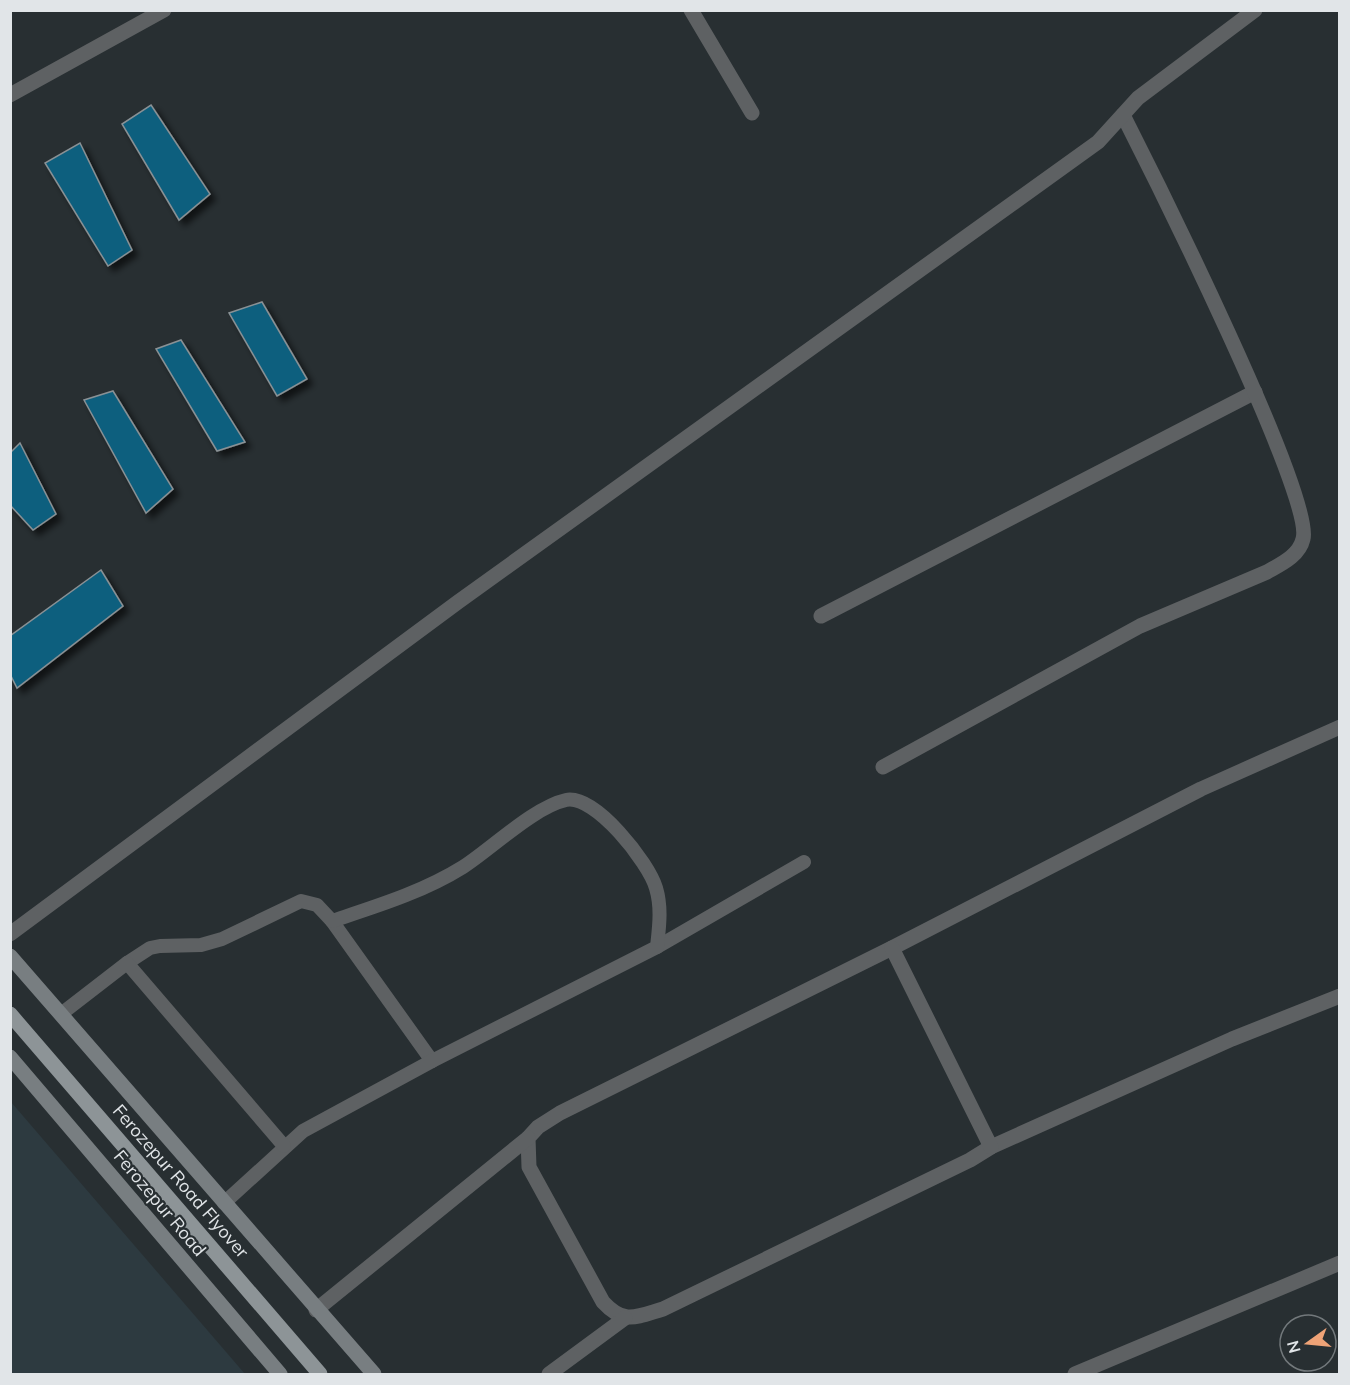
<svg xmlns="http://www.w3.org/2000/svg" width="1350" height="1385" viewBox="0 0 1350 1385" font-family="Mulish,sans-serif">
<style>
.built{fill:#2d3a40}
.building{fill:#0f5f7e;stroke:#899195;stroke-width:1.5;filter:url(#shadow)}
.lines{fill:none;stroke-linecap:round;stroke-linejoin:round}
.lane{stroke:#5e6163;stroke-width:14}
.street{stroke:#5e6163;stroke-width:15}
.secondary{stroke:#787e81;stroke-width:15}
.primary{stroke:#8d9497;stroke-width:15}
.labels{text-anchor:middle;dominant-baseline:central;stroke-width:4.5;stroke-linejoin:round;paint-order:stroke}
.street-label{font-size:18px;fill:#e1e5e8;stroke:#282f32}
</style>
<defs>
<filter id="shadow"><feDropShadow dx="5.5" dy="5.5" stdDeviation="3" flood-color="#0009"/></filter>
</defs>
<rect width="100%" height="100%" fill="#282f32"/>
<polygon class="built" points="10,1102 11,1102 245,1374 11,1374"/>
<g class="building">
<polygon points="151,105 210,194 179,220 122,124"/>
<polygon points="80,143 132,250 108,266 45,163"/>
<polygon points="262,302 307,379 277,396 229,313"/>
<polygon points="181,340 245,442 217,451 156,349"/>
<polygon points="113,391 173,489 146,513 84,400"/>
<polygon points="20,443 56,514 33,530 10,505 10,453"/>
<polygon points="101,570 123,606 17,688 10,674 10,636"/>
</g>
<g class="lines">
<g class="lane">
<polyline points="332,921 432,1061"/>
<polyline points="657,947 804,862"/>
<path d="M127,963L150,948L160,946L201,945L222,939L301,901L317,905L332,921C377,906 423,892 463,867C491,849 534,807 566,800C595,794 649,863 656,888C662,908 659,928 657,947L432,1061L303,1131L224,1203"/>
<polyline points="61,1014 127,963 284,1146"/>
</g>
<g class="street">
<polyline points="691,10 752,113"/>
<polyline points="10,95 164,10"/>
<polyline points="821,616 1255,392"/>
<path d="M1340,727L1201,789L892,948L560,1113L538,1127L528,1138L529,1167L603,1302C624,1325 636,1317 663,1309L970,1160L991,1147L1232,1039L1340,996"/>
<path d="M883,767L1140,626L1267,572C1281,564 1299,556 1303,539C1315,498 1152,172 1123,115"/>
<polyline points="10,934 458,602 1098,142 1138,98 1255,10"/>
<polyline points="892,948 991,1147"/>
<polyline points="316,1310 528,1138"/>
<polyline points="549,1374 625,1318"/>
<polyline points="1075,1374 1340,1263"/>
</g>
<g class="secondary">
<polyline points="10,956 374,1374"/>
<polyline points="10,1057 280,1374"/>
</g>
<polyline class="primary" points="10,1014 320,1374"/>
</g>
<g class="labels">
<g class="street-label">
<text transform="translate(181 1181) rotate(49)">Ferozepur Road Flyover</text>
<text transform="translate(160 1203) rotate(50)">Ferozepur Road</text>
</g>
</g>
<rect width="1350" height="1385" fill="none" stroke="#e1e5e8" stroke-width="24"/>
<g transform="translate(1308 1343) rotate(255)"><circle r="28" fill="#282f32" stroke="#72787b" stroke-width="1.5"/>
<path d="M0-4.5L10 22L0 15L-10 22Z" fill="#efa377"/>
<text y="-9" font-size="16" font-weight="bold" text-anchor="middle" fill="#e1e5e8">N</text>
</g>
</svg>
